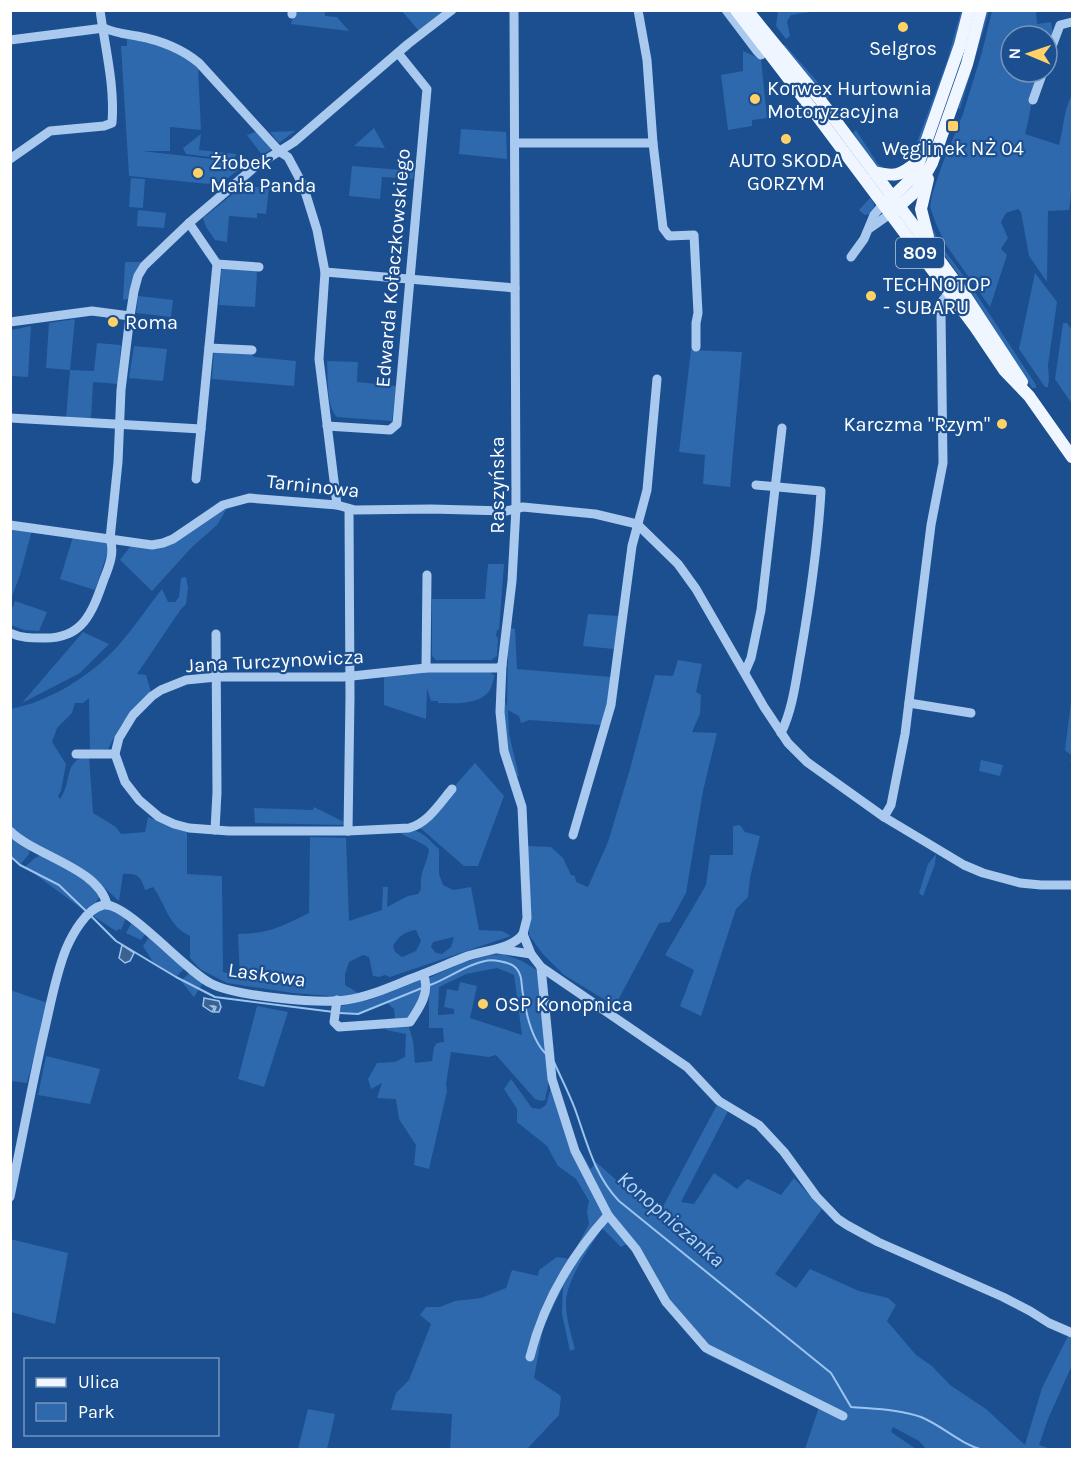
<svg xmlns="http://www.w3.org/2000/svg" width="1083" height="1460" viewBox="0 0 1083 1460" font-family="Karla,sans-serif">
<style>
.green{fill:#2e69ad;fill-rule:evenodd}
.water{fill:#3c6290;stroke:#9cc4f0;stroke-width:1.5}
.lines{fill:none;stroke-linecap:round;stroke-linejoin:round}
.stream{stroke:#9cc4f0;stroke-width:2}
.minor{stroke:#a9c9ee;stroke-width:9}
.major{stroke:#f0f6ff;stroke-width:12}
.poi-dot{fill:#ffd166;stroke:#1b4f8f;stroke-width:2}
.labels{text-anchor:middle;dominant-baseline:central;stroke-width:4.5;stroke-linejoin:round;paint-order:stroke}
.shield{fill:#1b4f8f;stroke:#bbcadd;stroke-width:1.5}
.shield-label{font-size:18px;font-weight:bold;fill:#fff}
.poi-label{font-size:20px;fill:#fff;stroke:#1b4f8f;text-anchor:start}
.street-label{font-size:20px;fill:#fff;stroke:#1b4f8f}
.water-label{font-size:21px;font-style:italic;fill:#b5d3f5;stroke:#1b4f8f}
</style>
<rect width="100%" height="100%" fill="#1b4f8f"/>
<g class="green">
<polygon points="295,11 325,11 325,16 337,17 349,31 291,24"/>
<polygon points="402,11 445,11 419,31"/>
<polygon points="778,11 778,10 816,11 791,15 787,21 790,36 786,39 776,26"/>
<polygon points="961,11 965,11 939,95 911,163 910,161 947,61"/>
<polygon points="985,11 989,11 960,109 958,108"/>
<path d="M992,11H1036L1037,24L1051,22L1053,35L1047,52V36H1011V72H1039C1032,92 1031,113 1025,134L1059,145C1064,126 1063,113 1072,94V189L1069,210L1048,211L1047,282L1029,256L1021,212L1018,209L1006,213L1001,222L1008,238L1001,249L1007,255L990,307L946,245L936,224L930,207L932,195L942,165L963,114L982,52Z"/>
<path d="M127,38C153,41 179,51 198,68L201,130L170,127V151H142L247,163L219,185L129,176L121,46H127Z"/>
<polygon points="782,45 785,45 830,96 827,98 809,81"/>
<polygon points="743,51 761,59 767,118 752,120 752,126 728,130 721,75 743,71"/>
<polygon points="374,128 385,148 354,146"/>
<polygon points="461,129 506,132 507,159 459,154"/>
<path d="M856,130L878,164L887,170C869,167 862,146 853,133Z"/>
<polygon points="295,131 279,143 270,132"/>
<polygon points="255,132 259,133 272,149 262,155 247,135"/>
<polygon points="201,134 199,150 236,154 235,160 186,154 183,148"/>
<polygon points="352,166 414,171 413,179 382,177 380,199 349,196"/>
<polygon points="131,178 145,179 143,208 129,207"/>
<polygon points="243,186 269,188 266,214 257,213 257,218 229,216 227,242 215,240 206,227 203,218"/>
<path d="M870,198C876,205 875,207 870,214L865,215L859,210Z"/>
<polygon points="138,210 166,213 164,228 137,226"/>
<polygon points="927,216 941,246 969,283 1036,385 1036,388 1032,388 971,292 931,236"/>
<polygon points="125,262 141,262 132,281 128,299 123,300"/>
<polygon points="224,268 254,270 257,273 255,307 219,305 221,271"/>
<polygon points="1035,273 1057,302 1048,365 1049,380 1048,387 1045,387 1019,349"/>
<polygon points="138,296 173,300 171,317 136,313"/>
<polygon points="75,319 70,370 94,371 97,343 121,345 118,384 93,382 91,419 66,418 70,370 46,368 49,323"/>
<polygon points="1063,323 1067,323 1072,330 1072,404 1055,379"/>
<polygon points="31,326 28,377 11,376 11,330"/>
<polygon points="134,346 167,349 163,381 129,378"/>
<polygon points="214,350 250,353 254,357 296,361 294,386 212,379"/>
<polygon points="691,350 742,352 730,487 703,484 705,455 679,452"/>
<path d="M327,361L358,362L357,382L396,386L392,421L337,417C326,407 328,376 327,361Z"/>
<polygon points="225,507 226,510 217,525 192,547 152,591 120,560 133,543 153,546"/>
<polygon points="13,527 32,530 20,575 11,599 10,537"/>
<polygon points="73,537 109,541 108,551 95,590 60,579"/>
<polygon points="488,564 504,564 499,630 497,630 496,636 498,638 497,656 491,660 436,660 432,656 432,599 485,599"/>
<path d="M186,577L188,588L186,604L181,609L137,674L146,675L151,692L121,725L108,749L90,750L89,698L83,703H75L72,713L57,728L52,742L66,764L61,791L58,796L60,799C73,782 62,760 89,756L93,813L116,827L121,834L145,832L148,817L187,832V874L222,876L223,972L240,976L238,934C268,934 283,926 309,913L310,837L346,838L349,921L382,910L383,887H388L387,907L408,896L418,894C423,888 420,886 421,879C422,869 428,860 429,849C420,839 407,840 397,830C421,828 423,834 439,849V874L443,885L453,890L471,887L479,930L502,931L511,936L390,977L385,975L379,977L373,976L369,957L363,955L349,962L345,974V985L358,993L344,997L293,993L227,983L200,969L190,958V936C168,926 166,905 153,887L145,890C141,877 138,873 123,874L119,901L86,871L18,834L11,826V709C50,701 89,677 117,647C133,629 147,608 162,589L168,602H175L179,597L181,578ZM416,930L421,941L416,951L402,957L395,952L393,946C399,936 404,932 416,930ZM454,937L451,947L442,954L436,953L431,947L433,942Z"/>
<polygon points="15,601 47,612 39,631 24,630 11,625 11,611"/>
<polygon points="588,614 619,616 614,649 583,646"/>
<polygon points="511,628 515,629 517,669 611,677 610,696 602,725 529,720 521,723 519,716 508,710 509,734 519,776 515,775 505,746 503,694 507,707 508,650"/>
<polygon points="83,632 109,644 80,673 22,703"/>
<polygon points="678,660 702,664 696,692 701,695 700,714 692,732 717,733 703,791 686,893 670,922 659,923 615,1006 564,975 542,953 529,935 530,877 527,846 551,847 563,858 571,875 575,876 576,882 588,887 608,842 630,769 655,675 673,676"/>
<path d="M427,670L490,672L495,676C493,680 492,687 490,690C479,706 454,703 438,703V701H431L427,688L426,719L384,705V675Z"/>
<polygon points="1072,695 1072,762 1070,762 1072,756 1065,750"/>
<polygon points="981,760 1003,765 1000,776 979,771"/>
<polygon points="475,763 504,796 478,866 464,866 418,826 430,814"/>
<polygon points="314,807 344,822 342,825 255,823 254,808 313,810"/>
<polygon points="740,825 745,832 760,836 750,878 748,897 736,909 701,1016 680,1006 694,970 665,955 706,885 710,855 733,855 733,826"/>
<polygon points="10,835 30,849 29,854 20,865 11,856"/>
<polygon points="936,854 935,864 923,896 919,893 928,864"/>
<path d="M41,855C61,866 87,876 100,896L96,902L85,911L25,867L35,858Z"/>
<polygon points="103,909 109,909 126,918 121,930 119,929 116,931 93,916"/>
<polygon points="132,922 146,933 141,940 126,933"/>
<polygon points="150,936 185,968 176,977 153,962 143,946"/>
<path d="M503,954L522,961L537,970L549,1081L545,1100L541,1101L535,1099L496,1055L489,1057L451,1052L446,1084L447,1091L429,1169L414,1165L416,1145L399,1119L396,1099L377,1098L382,1083L371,1089L368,1079L377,1063L395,1062L405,1057L406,1034L386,1030V1019L395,1018L394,1009L386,1002L358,1014L339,1013L341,1006L369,1000L422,979L423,994L407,1020L413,1041L415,1063L432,1061L434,1047L437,1043L444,1042L443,1028H429V978C453,967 476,955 503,954ZM497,968L514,975L522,1035L470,1018L477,986L460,982L458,991L447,989L444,1007L454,1009V1014L438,1015L439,987L466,974Z"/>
<polygon points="189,973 203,983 194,997 181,981"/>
<polygon points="10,990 48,1003 27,1083 11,1081"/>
<polygon points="257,1006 288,1012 264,1087 238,1079"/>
<polygon points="46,1056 100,1069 90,1104 38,1095"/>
<path d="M511,1079L532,1108L540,1109L546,1105L551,1087L570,1147L582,1154L591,1169L596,1162L641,1202L659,1214L718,1103L728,1111L681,1202L694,1204L714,1173L737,1189L747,1179L781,1195L794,1178L822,1209L775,1274L796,1288L810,1269L859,1291L888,1298L896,1305L887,1321L916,1355L932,1366L950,1385L986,1409L1025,1445L1042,1388L1069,1334L1072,1336V1365L1048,1419L1039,1445L1051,1449H926L919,1441L893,1427L891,1432L916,1449H805L819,1407L708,1355L683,1325L636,1253L627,1244L621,1247L602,1228C590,1247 566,1280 566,1303C566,1319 571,1334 575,1349L570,1351L562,1314L563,1286L543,1328L534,1378L561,1396L559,1415L527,1449H450L452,1414L391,1410L396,1393L409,1380L431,1324L420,1315L426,1307H440L455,1301L481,1298L506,1288L512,1270L538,1276L539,1270L557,1257L570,1259L589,1224L587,1211L589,1201L576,1179L558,1166L547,1146L517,1122V1109L504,1089Z"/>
<polygon points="10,1239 68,1253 55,1324 11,1312"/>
<polygon points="308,1409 335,1414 327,1449 298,1449"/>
</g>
<g class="water">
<polygon points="122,945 134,953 130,961 125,963 119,958"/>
<polygon points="204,998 219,1001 221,1007 219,1012 214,1012 216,1007 214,1006 211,1006 214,1008 212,1012 203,1006"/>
</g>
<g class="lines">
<g class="stream">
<polyline points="10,856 20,865 59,885 86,911"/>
<polyline points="90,915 116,941 176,977 215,997 334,1012"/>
<path d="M430,985C449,978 465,965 485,961C492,959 511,962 516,968C523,975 521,986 523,994C526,1014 532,1040 546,1054"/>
<polyline points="339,1013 358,1014 422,988"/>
<path d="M554,1062C561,1078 569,1093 575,1109C587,1142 594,1175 619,1201L831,1373L851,1407C873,1409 899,1409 921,1417C943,1426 960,1444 983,1450"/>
</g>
<g class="minor">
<polyline points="514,10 516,508 512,581 502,665 500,712 504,751 522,807 527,918 523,934 531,954 541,967 687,1067 719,1101 759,1125 784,1152 816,1196 838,1219 847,1225 878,1242 1003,1297 1030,1311 1049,1323 1072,1333"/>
<polyline points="638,10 647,60 653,143 663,228 669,236 694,235 698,313 696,323 696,347"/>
<polyline points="726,10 757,51 761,55 765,49"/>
<polyline points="292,14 292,10"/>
<path d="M10,40L104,28C115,33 125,34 137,36C159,40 182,49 199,63L280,152L288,157L303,185L317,230L325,272L319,359L337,505"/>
<polyline points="1047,60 1060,25 1072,22"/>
<polyline points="1033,100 1043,72"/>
<polyline points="515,143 653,143"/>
<path d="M10,159L50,131L104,126L112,123C115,85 105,48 100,10"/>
<polyline points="870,228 890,214"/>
<polyline points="851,257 864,239 874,215 883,204"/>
<polyline points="217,264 259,267"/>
<polyline points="325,272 515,288"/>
<polyline points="10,322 92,311 130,316"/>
<polyline points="209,348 252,350"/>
<polyline points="10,418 201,429 217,264 189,223"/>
<polyline points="327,426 390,430 397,424 427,89 398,53"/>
<polyline points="196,479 201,429"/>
<path d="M756,485L821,491C818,545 810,599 801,652C796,679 793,709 781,733"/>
<polyline points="10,525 152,545 163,543 173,539 223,505 249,498 337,505 355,510 431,509 506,511 523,507 595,514 637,524 678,564 696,589 764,707 788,743 807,762 884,817 964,865 983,873 1020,883 1041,885 1072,885"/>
<path d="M10,633C21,638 31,638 43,638C83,639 92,613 104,579C109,567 115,552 110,539L118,462L121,390L130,316L134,291L138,276L144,266L189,223L256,166L294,142L408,44L452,10"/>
<polyline points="426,668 427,575"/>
<polyline points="745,672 751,658 761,610 782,428"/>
<polyline points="909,703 971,713"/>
<polyline points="76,754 115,754"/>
<path d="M452,789C440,803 428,823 409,828L348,831H229L189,828L174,824L159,817L139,800L125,782L115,754L119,738L133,715L152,696L161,690L186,680L217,677H343L426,668H498L502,665"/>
<polyline points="884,817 891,805 905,734 931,525 943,463 941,313 943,300 949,293"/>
<polyline points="215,830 217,792 216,634"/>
<path d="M10,831C35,856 99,868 107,905"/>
<polyline points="348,831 350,697 349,509"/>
<polyline points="573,835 611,705 632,546 647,490 657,379"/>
<polyline points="498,949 531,954"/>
<polyline points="541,967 552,1079 575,1151 608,1215 636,1249 666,1302 706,1348 843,1416"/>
<path d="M337,1000L334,1022L339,1027L410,1022C420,1007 431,991 423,974"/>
<path d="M10,1197C22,1140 32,1084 45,1028C51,1002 56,974 66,949C72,935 86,909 103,905C126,901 187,973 212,984C236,996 319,1004 346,1000C368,997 390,987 410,979C429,972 447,964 465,957C483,950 511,950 523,934"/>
<path d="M530,1357C543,1304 572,1255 608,1215"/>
</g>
<g class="major">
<polyline points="736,10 818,117 975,327 1004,370 1029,396 1072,457"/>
<polyline points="747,10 818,97 932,250 965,295 1022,382"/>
<path d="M874,172C895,177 900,176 917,162"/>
<polyline points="928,179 921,209 928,237"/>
<polyline points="887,202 909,181 918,165 960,45 969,10"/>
<polyline points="895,210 917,190 932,163 967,64 981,10"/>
</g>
</g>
<g class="poi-dot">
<circle cx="903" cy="27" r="6"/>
<circle cx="755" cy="99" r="6"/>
<rect x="947" y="120" width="12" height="12" rx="3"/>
<circle cx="786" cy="139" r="6"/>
<circle cx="198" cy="173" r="6"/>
<circle cx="871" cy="296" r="6"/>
<circle cx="113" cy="322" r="6"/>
<circle cx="1002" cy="424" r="6"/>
<circle cx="483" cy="1004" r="6"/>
</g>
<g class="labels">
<rect class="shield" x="896" y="238" width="48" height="30" rx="4.5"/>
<g class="shield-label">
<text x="920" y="253">809</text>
</g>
<g class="poi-label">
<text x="903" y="48" text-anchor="middle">Selgros</text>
<text x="767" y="88">Korwex Hurtownia<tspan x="767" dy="23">Motoryzacyjna</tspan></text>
<text x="953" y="148" text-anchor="middle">Węglinek NŻ 04</text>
<text x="786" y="160" text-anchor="middle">AUTO SKODA<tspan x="786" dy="23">GORZYM</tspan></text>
<text x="210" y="162">Żłobek<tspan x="210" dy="23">Mała Panda</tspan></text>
<text x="883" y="284">TECHNOTOP<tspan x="883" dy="23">- SUBARU</tspan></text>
<text x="125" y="322">Roma</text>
<text x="990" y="424" text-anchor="end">Karczma "Rzym"</text>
<text x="495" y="1004">OSP Konopnica</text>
</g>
<g class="street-label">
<text transform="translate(393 268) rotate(-85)">Edwarda Kołaczkowskiego</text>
<text transform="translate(497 485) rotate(-90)">Raszyńska</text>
<text transform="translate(313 486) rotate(6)">Tarninowa</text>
<text transform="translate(275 661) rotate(-3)">Jana Turczynowicza</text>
<text transform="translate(267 975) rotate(8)">Laskowa</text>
</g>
<g class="water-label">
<text transform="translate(671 1219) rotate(41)">Konopniczanka</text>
</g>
</g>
<rect width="1083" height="1460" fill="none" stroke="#ffffff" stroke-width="24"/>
<rect x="24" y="1358" width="195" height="78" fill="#1b4f8f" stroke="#7695bc" stroke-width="1.5"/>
<rect x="36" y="1378" width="30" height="9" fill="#f0f6ff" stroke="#7695bc" stroke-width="1.5"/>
<text x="78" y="1388" font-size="18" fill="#ffffff">Ulica</text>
<rect x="36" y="1403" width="30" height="18" fill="#2e69ad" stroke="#7695bc" stroke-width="1.5"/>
<text x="78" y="1418" font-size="18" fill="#ffffff">Park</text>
<g transform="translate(1029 54) rotate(272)"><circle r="28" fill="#1b4f8f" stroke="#7695bc" stroke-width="1.5"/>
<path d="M0-4.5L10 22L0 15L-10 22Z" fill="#ffd166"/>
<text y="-9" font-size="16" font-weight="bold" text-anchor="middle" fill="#ffffff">N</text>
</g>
</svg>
